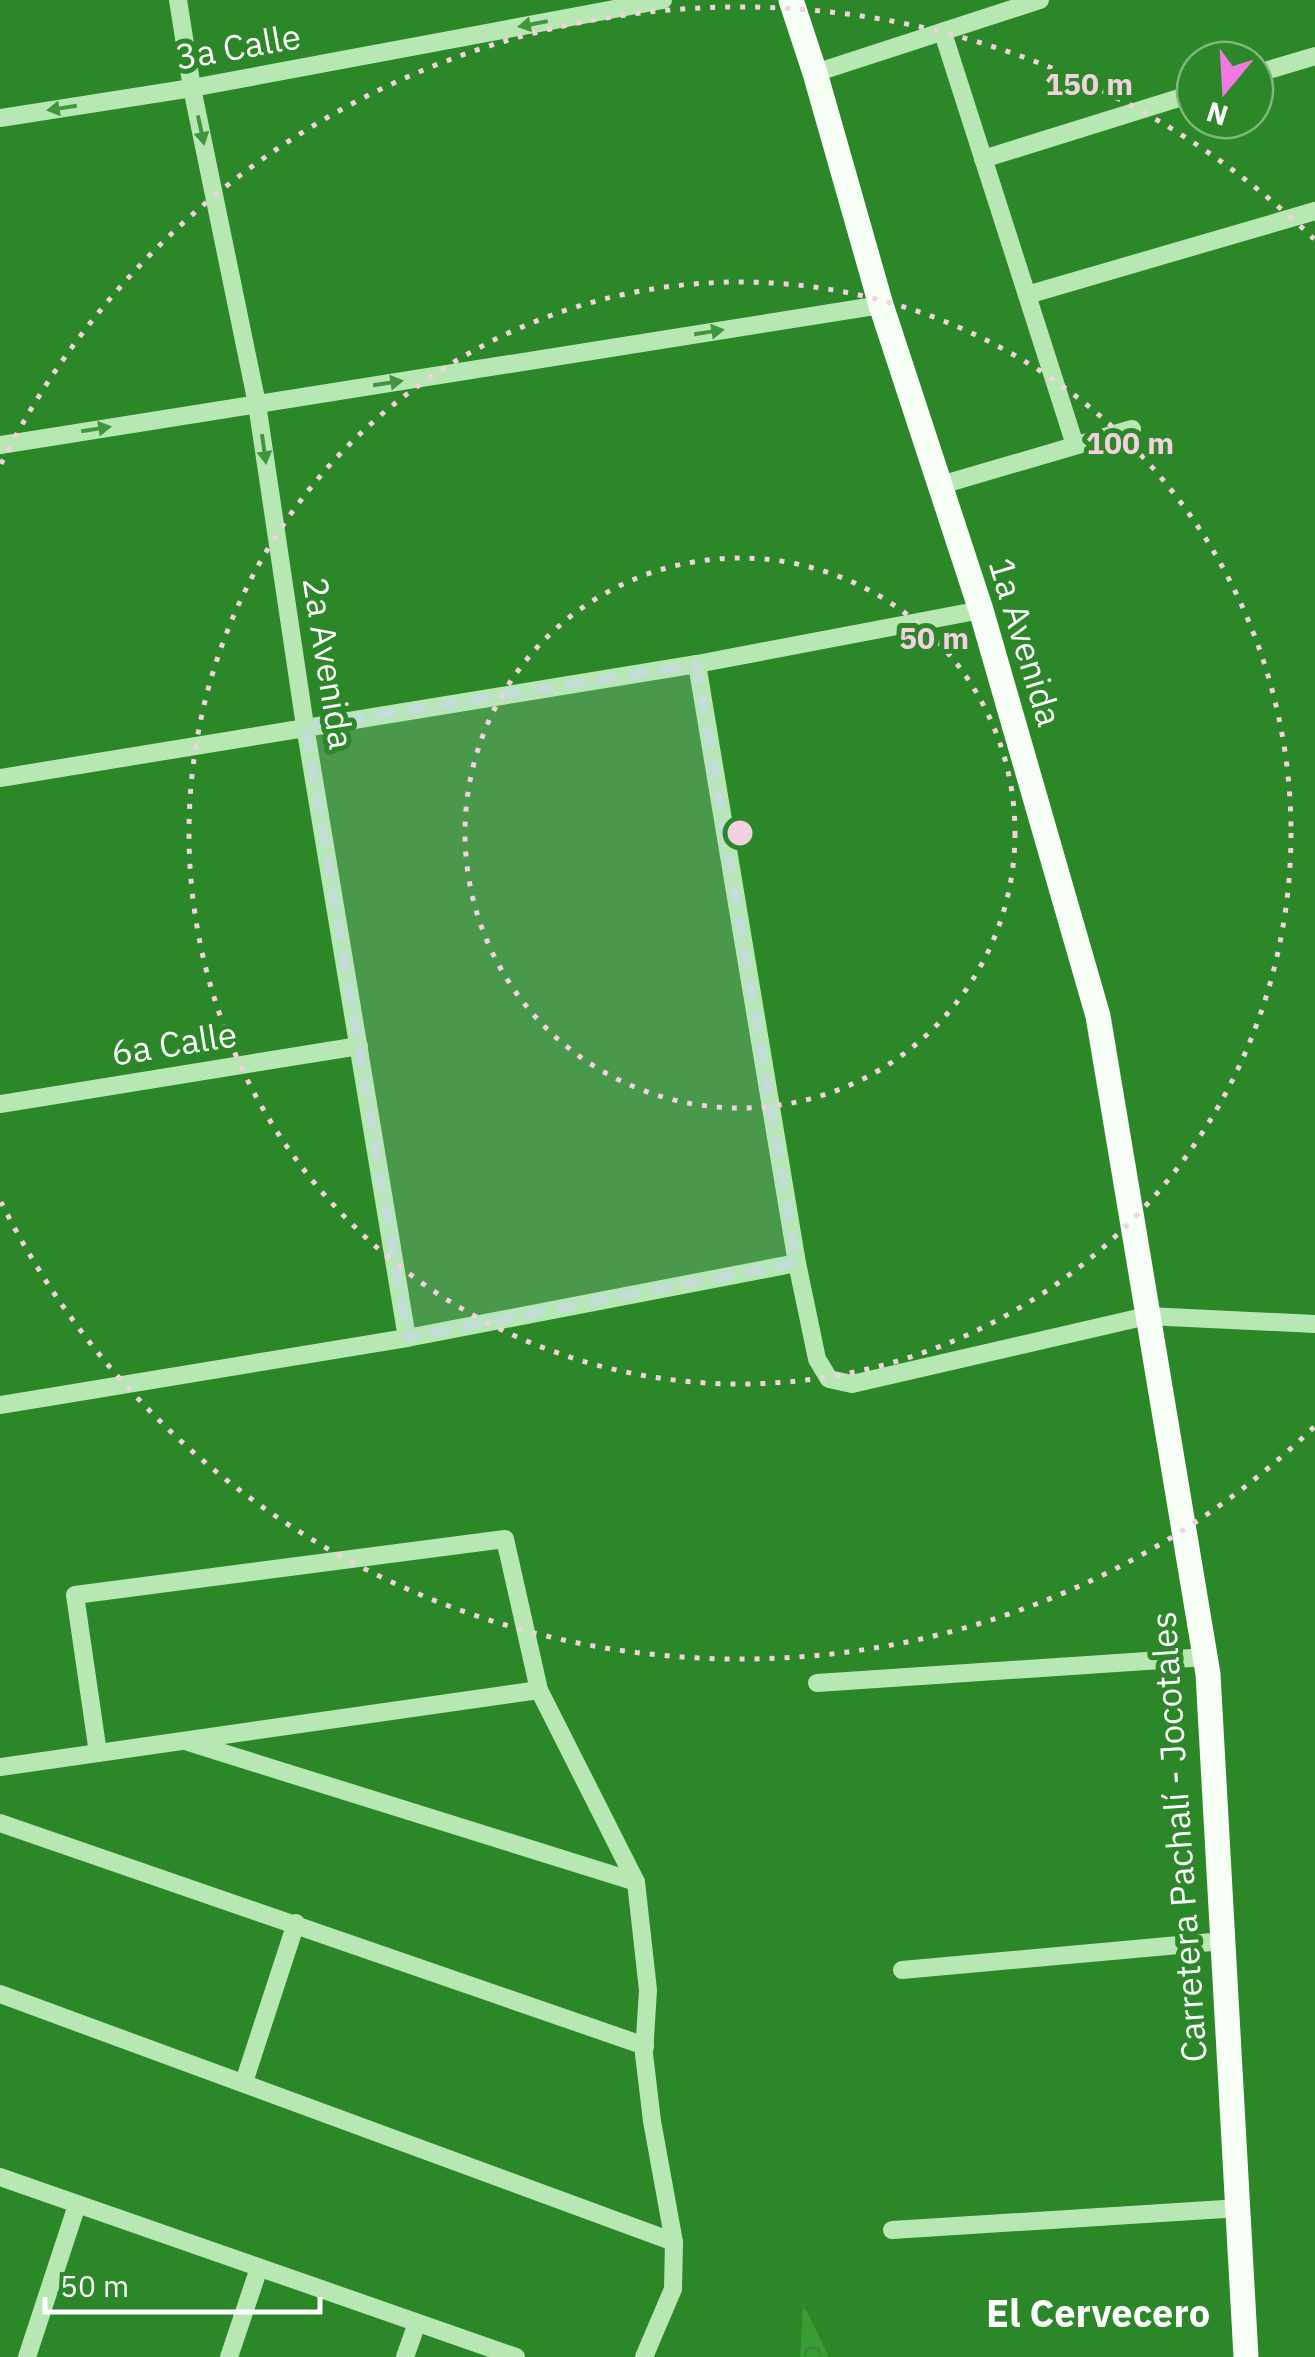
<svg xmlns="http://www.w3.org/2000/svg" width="1315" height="2357" viewBox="0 0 1315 2357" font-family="'IBM Plex Sans',sans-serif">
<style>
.forest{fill:url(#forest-crowns)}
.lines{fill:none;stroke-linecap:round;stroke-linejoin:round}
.minor{stroke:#b7e8b4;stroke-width:18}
.major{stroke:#f6fef6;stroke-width:25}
.oneway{fill:#40963d}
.marked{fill:#c3dddb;fill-opacity:0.2;stroke:#c3dddb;stroke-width:8;stroke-dasharray:20 12;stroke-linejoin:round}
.ring{fill:none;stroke:#f3d1de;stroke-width:5;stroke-dasharray:5 10}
.labels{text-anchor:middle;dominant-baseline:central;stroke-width:10;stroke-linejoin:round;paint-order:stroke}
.street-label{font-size:35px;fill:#fff;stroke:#2b8728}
.neighbourhood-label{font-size:38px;font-weight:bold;fill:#fff;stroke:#2b8728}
.centre{fill:#f3d1de;stroke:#2b8728;stroke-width:5}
.ring-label{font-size:30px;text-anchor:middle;font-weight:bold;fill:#f3d1de;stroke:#2b8728;stroke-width:10;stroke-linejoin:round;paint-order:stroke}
</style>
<defs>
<pattern id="forest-crowns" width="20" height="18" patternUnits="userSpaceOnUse" patternTransform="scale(2.5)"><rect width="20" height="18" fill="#389e33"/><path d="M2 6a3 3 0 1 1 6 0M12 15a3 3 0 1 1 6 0" fill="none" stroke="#3f813c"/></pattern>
</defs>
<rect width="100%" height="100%" fill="#2b8728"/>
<polygon class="forest" points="803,2303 829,2357 800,2357"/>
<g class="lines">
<g class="minor">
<polyline points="178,0 192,88 257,404 305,726 407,1338"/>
<polyline points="943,33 1075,445"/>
<polyline points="815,73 1040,0"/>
<polyline points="1255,74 1315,56"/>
<polyline points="0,118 192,88 663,0"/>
<polyline points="983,159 1195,93"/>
<polyline points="1027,295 1315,211"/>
<polyline points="0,445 881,305"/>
<polyline points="941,485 1132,429"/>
<polyline points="697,664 797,1263 817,1359 829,1379 852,1384 1147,1316 1315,1324"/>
<polyline points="0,778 697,664 981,610"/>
<polyline points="0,1104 359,1046"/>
<polyline points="0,1405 407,1338 797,1263"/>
<polyline points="817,1683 1206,1657"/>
<polyline points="188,1742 636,1882"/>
<polyline points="98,1753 75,1595 505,1539 539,1690 636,1882 648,1990 644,2054 652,2121 674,2242 673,2289 644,2357"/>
<polyline points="0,1767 539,1690"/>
<polyline points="0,1823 645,2046"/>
<polyline points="902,1970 1223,1941"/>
<polyline points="0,1994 674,2242"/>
<polyline points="244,2082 296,1923"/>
<polyline points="0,2177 516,2357"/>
<polyline points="892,2230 1240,2208"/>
<polyline points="27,2357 77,2205"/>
<polyline points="229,2357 259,2268"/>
<polyline points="405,2357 417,2323"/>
</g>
<polyline class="major" points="791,0 815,73 881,305 981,610 1098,1016 1208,1674 1246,2357"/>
</g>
<defs><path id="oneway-solid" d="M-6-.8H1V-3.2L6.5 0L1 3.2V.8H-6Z" transform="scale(2.5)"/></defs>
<g class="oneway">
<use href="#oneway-solid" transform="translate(533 24) rotate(169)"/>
<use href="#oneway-solid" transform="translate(62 108) rotate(171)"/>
<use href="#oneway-solid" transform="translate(201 130) rotate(78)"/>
<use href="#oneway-solid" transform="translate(709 332) rotate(-9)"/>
<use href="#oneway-solid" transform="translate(388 383) rotate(-9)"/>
<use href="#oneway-solid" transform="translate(96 429) rotate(-9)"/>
<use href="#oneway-solid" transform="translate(264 449) rotate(82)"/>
</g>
<path class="marked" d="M697,664L797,1263L407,1338L305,726Z"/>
<g class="ring">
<circle cx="740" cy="833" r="275"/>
<circle cx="740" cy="833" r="551"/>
<path d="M1314 1427A826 826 0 0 1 1 1202M1 464A826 826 0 0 1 1314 239"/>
</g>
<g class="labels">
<g class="street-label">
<text transform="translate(238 46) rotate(-10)">3a Calle</text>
<text transform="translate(1026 642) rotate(73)">1a Avenida</text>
<text transform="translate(329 663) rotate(81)">2a Avenida</text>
<text transform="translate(174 1043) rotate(-9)">6a Calle</text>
<text transform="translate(1178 1837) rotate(-94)">Carretera Pachalí - Jocotales</text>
</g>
<g class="neighbourhood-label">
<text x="1098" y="2312">El Cervecero</text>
</g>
</g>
<circle cx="740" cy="833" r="15" class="centre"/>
<g class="ring-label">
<text x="1089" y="95">150 m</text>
<text x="1130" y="454">100 m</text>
<text x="934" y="649">50 m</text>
</g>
<g transform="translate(1225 90) rotate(198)"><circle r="48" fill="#2b8728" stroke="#80b77e" stroke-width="2.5"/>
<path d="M0-8L18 38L0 25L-18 38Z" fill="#f07ae2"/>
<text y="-15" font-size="28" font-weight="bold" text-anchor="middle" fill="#ffffff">N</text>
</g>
<path d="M45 2297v15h275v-15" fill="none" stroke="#ffffff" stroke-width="5"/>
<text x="60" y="2297" font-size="30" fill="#ffffff" stroke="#2b8728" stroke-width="8" paint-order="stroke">50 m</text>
</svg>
